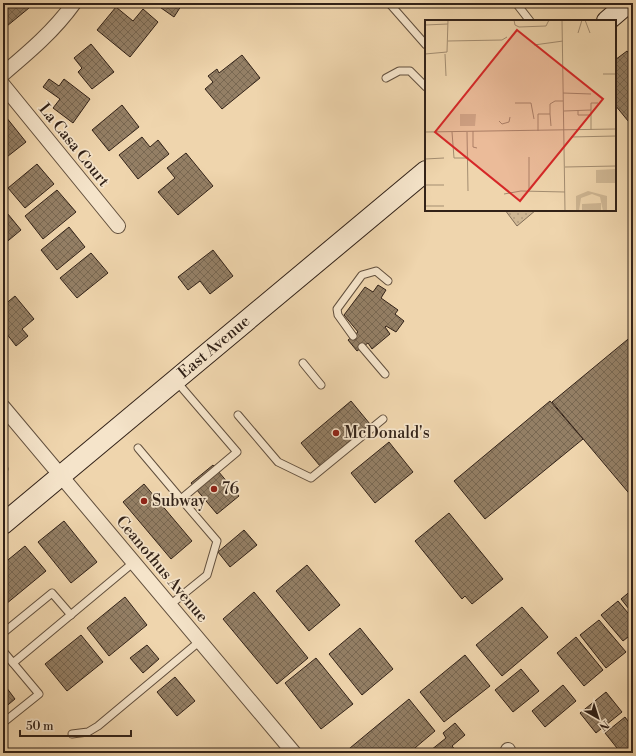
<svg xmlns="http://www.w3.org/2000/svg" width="636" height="756" viewBox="0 0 636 756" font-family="'Libre Bodoni',serif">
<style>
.grass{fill:url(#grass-dots);stroke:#806c56}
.building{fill:url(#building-cross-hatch);stroke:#322218}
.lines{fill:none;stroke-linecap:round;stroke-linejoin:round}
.service-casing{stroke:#614f3d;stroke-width:9}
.minor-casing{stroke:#614f3d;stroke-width:16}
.secondary-casing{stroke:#322218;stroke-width:22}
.service{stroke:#f5e4ca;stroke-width:7}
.minor{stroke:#f5e4ca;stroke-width:14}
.secondary{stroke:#f5e4ca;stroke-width:20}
.poi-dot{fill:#8f2418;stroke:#f5e4ca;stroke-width:1.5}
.labels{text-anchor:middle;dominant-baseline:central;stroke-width:3.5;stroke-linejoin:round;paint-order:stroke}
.street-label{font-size:16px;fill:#322218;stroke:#f5e4ca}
.poi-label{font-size:16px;fill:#322218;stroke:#f5e4ca;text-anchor:start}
.inset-road{fill:none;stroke:#a38d71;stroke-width:1}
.view{fill:#d62828;fill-opacity:0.15;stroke:#d62828;stroke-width:2}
.inset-edge{fill:none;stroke:#322218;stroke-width:2}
</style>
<defs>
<pattern id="grass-dots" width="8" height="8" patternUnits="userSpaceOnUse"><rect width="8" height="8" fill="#cfb794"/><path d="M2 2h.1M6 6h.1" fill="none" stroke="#b29d7f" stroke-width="1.8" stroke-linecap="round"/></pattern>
<pattern id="building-cross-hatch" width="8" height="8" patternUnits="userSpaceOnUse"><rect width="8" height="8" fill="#947f65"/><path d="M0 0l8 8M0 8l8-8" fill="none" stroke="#796852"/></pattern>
</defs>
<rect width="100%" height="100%" fill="#efd5ad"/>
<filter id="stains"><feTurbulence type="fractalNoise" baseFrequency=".005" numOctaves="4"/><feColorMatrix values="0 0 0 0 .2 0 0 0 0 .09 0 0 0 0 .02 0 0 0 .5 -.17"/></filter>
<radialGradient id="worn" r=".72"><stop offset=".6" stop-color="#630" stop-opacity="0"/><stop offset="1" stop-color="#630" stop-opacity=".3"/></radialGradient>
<polygon class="grass" points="505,210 536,210 517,226"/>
<g class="building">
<polygon points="3,3 25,3 29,8 7,26 3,22"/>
<polygon points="154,3 183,3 174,17"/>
<polygon points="116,7 133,21 143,9 158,22 130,57 97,30"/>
<polygon points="91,44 114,72 92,89 78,72 82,68 74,58"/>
<polygon points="627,51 633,58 633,127 615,105 615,60"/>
<polygon points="242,55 260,78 222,109 205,89 213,82 208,76 217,69 219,73"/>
<polygon points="49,79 59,86 64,79 90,99 73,123 53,108 60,99 43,87"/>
<polygon points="122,105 139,127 109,151 92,130"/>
<polygon points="6,117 26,142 3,160 3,119"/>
<polygon points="142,137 150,147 158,140 169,154 138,179 119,155"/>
<polygon points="186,153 213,186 178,215 158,192 175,178 167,168"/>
<polygon points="37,164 54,184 25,208 8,188"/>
<polygon points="57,190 76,212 43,239 25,216"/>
<polygon points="3,208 21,230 3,245"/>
<polygon points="69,227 85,247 57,270 41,250"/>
<polygon points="213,250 233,276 210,294 200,281 188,290 178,277"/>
<polygon points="91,253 108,273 77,298 60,278"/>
<polygon points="378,285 386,290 381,298 398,310 395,314 404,321 396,332 386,326 385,327 390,334 372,349 368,343 357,351 348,340 358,332 344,315 365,287 373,292"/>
<polygon points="15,296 34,319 22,329 28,336 16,346 3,329 3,306"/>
<polygon points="633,335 633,498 552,402"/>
<polygon points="351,401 370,424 320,466 301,443"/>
<polygon points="550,401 583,439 485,519 454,481"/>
<polygon points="389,442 413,472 375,503 351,473"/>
<polygon points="213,465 239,496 217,514 191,483"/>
<polygon points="144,484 192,541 171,559 123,502"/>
<polygon points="449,513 503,579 472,604 465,596 462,599 415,541"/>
<polygon points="64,521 97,562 71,583 38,542"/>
<polygon points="244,530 257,545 230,567 218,552"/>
<polygon points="25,546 46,571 6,604 3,600 3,564"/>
<polygon points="307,565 340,605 309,631 276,591"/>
<polygon points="633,589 633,614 621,599"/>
<polygon points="254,592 308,658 277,684 223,619"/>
<polygon points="125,597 147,625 109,656 87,628"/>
<polygon points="618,601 633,619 633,644 628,637 623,641 601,615"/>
<polygon points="522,607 548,637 502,676 476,645"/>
<polygon points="599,620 626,652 606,668 580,635"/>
<polygon points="360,628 393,669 362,695 329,654"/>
<polygon points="81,635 103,662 67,691 45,664"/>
<polygon points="576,637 603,670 584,686 557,653"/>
<polygon points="147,645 159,659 143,673 130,658"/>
<polygon points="465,655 490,686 444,722 420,692"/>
<polygon points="316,658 353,704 321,729 285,683"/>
<polygon points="521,669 539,691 513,712 495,690"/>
<polygon points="175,677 195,701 177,716 157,692"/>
<polygon points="3,683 15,699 3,709"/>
<polygon points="563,685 576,701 545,727 532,711"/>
<polygon points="606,692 622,712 596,733 580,713"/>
<polygon points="409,699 435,731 409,753 344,753"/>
<polygon points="625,717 633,728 633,753 621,753 605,733"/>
<polygon points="455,723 465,735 452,746 458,753 433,753 431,750 446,738 443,733"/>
</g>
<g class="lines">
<g class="service-casing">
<g id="service">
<polyline points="389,3 426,45"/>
<polyline points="516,3 530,21"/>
<polyline points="386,78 399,71 410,71 426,87"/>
<polyline points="353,336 338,315 337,309 362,275 376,271 388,281"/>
<polyline points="362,347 385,374"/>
<polyline points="303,363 321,385"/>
<polyline points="238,415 278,462 311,478 383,419"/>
<polyline points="138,448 181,499"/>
<polyline points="3,469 4,469"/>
<polyline points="170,605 207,575 217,541 181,499 237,452 177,382"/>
<polyline points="3,633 52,593 71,615"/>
<polyline points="3,651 13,663 134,562"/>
<polyline points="4,722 39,694 13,663"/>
<polyline points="72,734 88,732 98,726 200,641"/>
</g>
</g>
<g class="minor-casing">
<g id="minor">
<path d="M3,74C29,52 54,31 74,3"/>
<polyline points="3,85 118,226"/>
<polyline points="3,407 294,753"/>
<polyline points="507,753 508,750"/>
</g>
</g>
<g class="secondary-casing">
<g id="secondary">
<polyline points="607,21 628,3"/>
<polyline points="3,524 426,171"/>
</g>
</g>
<use href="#service" class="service"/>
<use href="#minor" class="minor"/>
<use href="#secondary" class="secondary"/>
</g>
<g class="poi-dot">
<circle cx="336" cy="433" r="4"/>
<circle cx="214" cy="489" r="4"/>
<circle cx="144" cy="501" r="4"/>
</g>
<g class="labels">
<g class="street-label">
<text transform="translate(74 145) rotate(51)">La Casa Court</text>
<text transform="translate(214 347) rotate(-40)">East Avenue</text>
<text transform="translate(162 569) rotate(50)">Ceanothus Avenue</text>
</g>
<g class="poi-label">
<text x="344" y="433">McDonald's</text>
<text x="222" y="489">76</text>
<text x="152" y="501">Subway</text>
</g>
</g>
<g transform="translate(425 20)">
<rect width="191" height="191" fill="#efd5ad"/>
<path d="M35,94H51L50,106H35Z" fill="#cfb794"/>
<path d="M191,149V163H171V150ZM163,171L182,176V191H178L175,177L167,174L156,178L154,191H151V176ZM176,183V191H157V184Z" fill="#cfb794"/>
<path class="inset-road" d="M89,0L90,5L94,7L121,6L124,0M137,0L140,191M160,0L165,13M0,5L23,4M153,13L157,0M23,21L77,20L82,17M109,25L138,21M0,34L22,32L23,0M20,34L21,56M178,54H191M138,73L166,74M90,83H106L109,99M153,90V95H166M166,90V83H173M139,91L166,90V110M125,94L126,106M74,101L77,104L84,102L85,97M48,111V127L52,128M113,111V94H125V84L130,81H138M0,112L191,109M27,112L29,138H44M42,112L43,171M146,117L191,116M104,137V170M0,139L19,138M140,147L191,146M0,165H19M79,174L96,171L140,172M0,186H19"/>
<path class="view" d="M92,10L178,79L95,181L10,112Z"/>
<rect width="191" height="191" class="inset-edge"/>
</g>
<rect width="636" height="756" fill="none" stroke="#efd5ad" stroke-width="16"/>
<rect x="4" y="4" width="628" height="748" fill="none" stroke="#322218" stroke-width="2"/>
<rect x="8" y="8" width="620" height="740" fill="none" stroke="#322218"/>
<g transform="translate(598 718) rotate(141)" stroke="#f5e4ca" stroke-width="3" paint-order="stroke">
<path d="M0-3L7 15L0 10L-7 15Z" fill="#322218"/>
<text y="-6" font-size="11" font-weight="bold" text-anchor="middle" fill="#322218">N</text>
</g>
<path d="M20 730v6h111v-6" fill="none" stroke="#322218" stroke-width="2"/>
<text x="26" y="730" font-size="12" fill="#322218" stroke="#f5e4ca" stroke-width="3" paint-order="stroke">50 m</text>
<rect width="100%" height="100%" filter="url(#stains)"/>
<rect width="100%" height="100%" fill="url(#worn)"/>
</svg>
